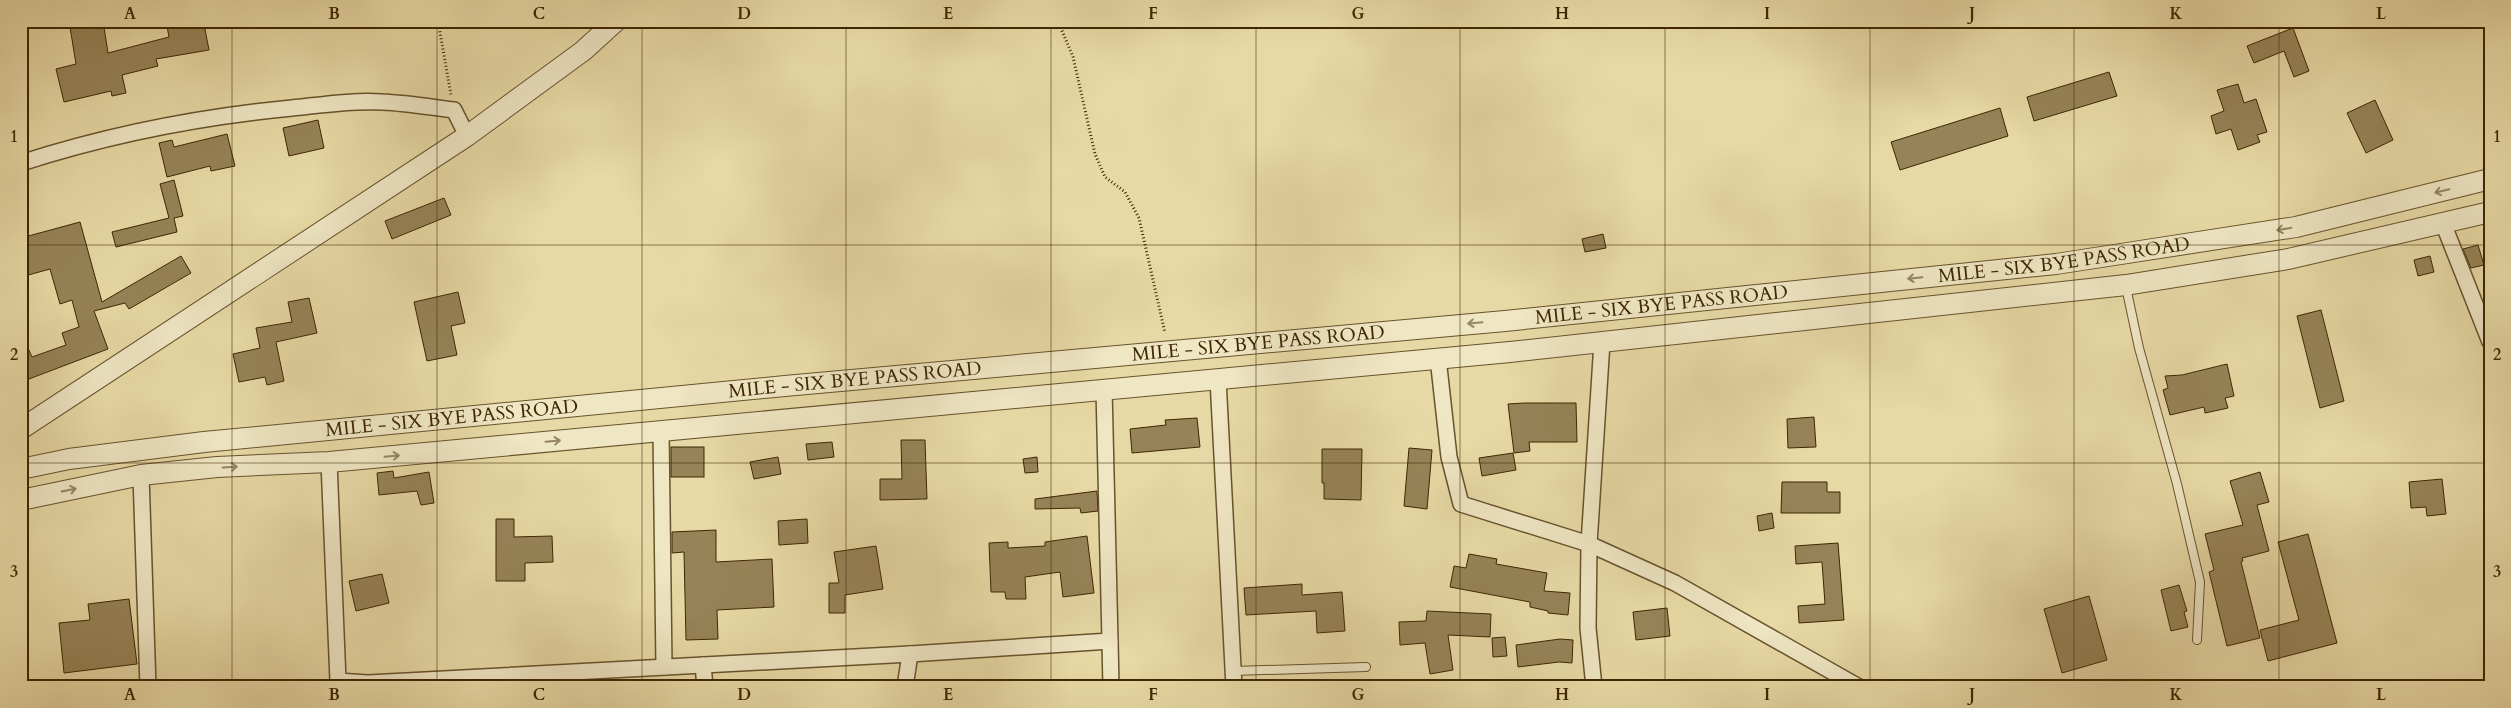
<svg xmlns="http://www.w3.org/2000/svg" width="2511" height="708" viewBox="0 0 2511 708" font-family="Cardo,serif">
<style>
.building{fill:#968357;stroke:#3e2603}
.lines{fill:none;stroke-linecap:round;stroke-linejoin:round}
.service-casing{stroke:#68532c;stroke-width:10}
.minor-casing{stroke:#68532c;stroke-width:18}
.tertiary-casing{stroke:#68532c;stroke-width:22}
.path{stroke:#3e2603;stroke-width:3;stroke-dasharray:1 2.5;stroke-linecap:butt}
.service{stroke:#efe6c4;stroke-width:8}
.minor{stroke:#efe6c4;stroke-width:15}
.tertiary{stroke:#efe6c4;stroke-width:20}
.oneway{stroke:#968664}
.grid{fill:none;stroke:#3e2603;stroke-width:1;stroke-opacity:0.55}
.labels{text-anchor:middle;dominant-baseline:central;stroke-width:4;stroke-linejoin:round;paint-order:stroke}
.street-label{font-size:19px;fill:#3e2603;stroke:#efe6c4}
.neatline{fill:none;stroke:#3e2603;stroke-width:2}
.grid-label{font-size:16px;text-anchor:middle;font-weight:bold;fill:#3e2603}
</style>
<rect width="100%" height="100%" fill="#e7d9a5"/>
<filter id="stains"><feTurbulence type="fractalNoise" baseFrequency=".004" numOctaves="4"/><feColorMatrix values="0 0 0 0 .2 0 0 0 0 .09 0 0 0 0 .02 0 0 0 .5 -.17"/></filter>
<radialGradient id="worn" r=".72"><stop offset=".6" stop-color="#630" stop-opacity="0"/><stop offset="1" stop-color="#630" stop-opacity=".3"/></radialGradient>
<g class="building">
<polygon points="69,21 103,21 108,53 169,37 166,21 199,21 199,24 204,24 209,50 156,59 158,66 122,75 126,93 112,96 111,91 64,102 56,69 76,64"/>
<polygon points="2293,28 2309,71 2294,77 2284,51 2254,63 2247,46"/>
<polygon points="2109,72 2117,96 2034,121 2027,97"/>
<polygon points="2238,84 2244,103 2256,99 2267,132 2257,135 2260,142 2238,150 2231,129 2216,134 2211,116 2224,111 2217,90"/>
<polygon points="2375,100 2393,140 2366,153 2347,113"/>
<polygon points="2000,108 2008,136 1900,170 1891,142"/>
<polygon points="318,120 324,148 289,156 283,128"/>
<polygon points="227,134 235,166 211,171 210,166 167,177 159,143 172,140 174,147"/>
<polygon points="174,180 183,216 174,218 177,232 116,247 112,232 169,218 160,184"/>
<polygon points="444,198 451,215 392,239 385,221"/>
<polygon points="80,222 102,302 181,256 191,273 129,309 125,303 94,311 108,349 21,382 21,332 32,357 66,345 62,333 79,327 72,300 60,304 50,269 21,277 21,238"/>
<polygon points="1603,234 1606,248 1585,252 1582,239"/>
<polygon points="2478,245 2484,265 2471,268 2463,249"/>
<polygon points="2430,256 2434,272 2418,276 2414,260"/>
<polygon points="458,292 465,323 451,326 457,355 427,361 414,302"/>
<polygon points="309,298 317,333 276,342 284,381 267,385 265,377 239,382 233,354 260,348 256,328 292,322 288,302"/>
<polygon points="2321,310 2344,401 2320,408 2297,316"/>
<polygon points="2227,364 2234,396 2225,398 2228,408 2205,413 2204,407 2170,415 2163,390 2168,388 2165,376 2182,375"/>
<polygon points="1524,403 1576,403 1577,442 1529,442 1530,451 1514,453 1508,404"/>
<polygon points="1814,417 1816,447 1788,448 1787,419"/>
<polygon points="1197,418 1200,447 1132,453 1130,429 1166,425 1165,420"/>
<polygon points="901,440 925,440 927,499 880,500 880,479 902,479"/>
<polygon points="832,442 834,457 808,460 806,444"/>
<rect x="671" y="447" width="33" height="30"/>
<polygon points="1409,448 1432,450 1427,509 1404,506"/>
<polygon points="1322,449 1362,449 1361,500 1324,499 1324,483 1322,483"/>
<polygon points="1513,453 1516,470 1482,476 1479,458"/>
<polygon points="778,457 781,474 754,479 750,462"/>
<polygon points="1037,457 1038,472 1025,473 1023,459"/>
<polygon points="393,471 394,478 429,472 434,503 421,505 417,491 379,495 377,473"/>
<polygon points="2260,472 2269,502 2257,505 2269,551 2242,558 2243,561 2241,562 2260,638 2227,646 2209,572 2214,570 2205,534 2243,525 2230,481"/>
<polygon points="2442,479 2446,514 2427,516 2426,507 2411,508 2409,482"/>
<polygon points="1782,482 1827,482 1827,492 1840,492 1840,513 1781,513"/>
<polygon points="1097,491 1098,511 1081,513 1080,508 1035,509 1035,499"/>
<polygon points="1772,513 1774,528 1759,531 1757,516"/>
<polygon points="496,519 514,519 514,537 552,536 553,562 525,563 525,581 496,581"/>
<polygon points="807,519 808,543 779,545 778,521"/>
<polygon points="716,530 716,562 772,559 774,607 717,610 718,639 686,640 684,552 672,553 672,532"/>
<polygon points="2308,534 2337,643 2268,661 2260,630 2299,620 2278,542"/>
<polygon points="1087,536 1094,593 1063,597 1060,572 1025,577 1026,599 1006,599 1005,592 991,592 989,543 1008,542 1008,548 1045,546 1045,542"/>
<polygon points="1838,543 1844,620 1799,623 1798,606 1825,604 1822,562 1796,564 1795,546"/>
<polygon points="876,546 883,589 845,595 845,613 829,613 829,583 839,583 834,552"/>
<polygon points="1469,554 1497,559 1496,564 1547,573 1544,591 1570,593 1568,615 1548,613 1548,611 1530,607 1530,602 1450,587 1454,566 1466,568"/>
<polygon points="382,574 389,603 356,611 349,581"/>
<polygon points="1302,584 1302,595 1342,592 1345,631 1317,633 1316,611 1246,615 1244,588"/>
<polygon points="2179,585 2187,611 2184,612 2188,627 2171,631 2161,590"/>
<polygon points="2089,596 2107,660 2062,673 2044,609"/>
<polygon points="129,599 137,664 64,673 59,623 90,620 88,604"/>
<polygon points="1667,608 1670,636 1636,640 1633,612"/>
<polygon points="1427,611 1491,614 1490,637 1448,635 1453,670 1430,674 1425,643 1400,645 1399,622 1426,621"/>
<polygon points="1505,637 1507,656 1493,657 1492,638"/>
<polygon points="1560,639 1573,640 1572,663 1559,662 1518,667 1516,645"/>
</g>
<g class="lines">
<g class="service-casing">
<g id="service">
<polyline points="2126,287 2139,348 2177,484 2200,582 2197,640"/>
<polyline points="1233,671 1366,667"/>
</g>
</g>
<g class="minor-casing">
<g id="minor">
<path d="M21,163C111,134 198,117 292,108C321,105 353,100 382,102C406,103 430,107 454,110L467,136"/>
<polyline points="2443,223 2490,342"/>
<polyline points="1438,358 1449,457 1461,504 1589,544 1602,342"/>
<polyline points="1218,379 1234,687"/>
<polyline points="661,431 664,667"/>
<polyline points="329,462 338,681 368,683 910,654 1110,641 1104,389"/>
<polyline points="141,475 148,687"/>
<polyline points="1110,641 1111,687"/>
<polyline points="703,665 705,687"/>
<polyline points="905,687 910,654"/>
<polyline points="1594,687 1588,628 1589,544 1675,583 1859,687"/>
</g>
</g>
<g class="tertiary-casing">
<g id="tertiary">
<polyline points="21,429 467,136 583,51 616,21"/>
<path id="s1" d="M21,469L69,459L204,442L785,386L1505,321L2056,264L2296,227L2490,179"/>
<polyline points="21,500 141,475 217,467 329,462 1510,352 2126,285 2288,259 2490,212"/>
</g>
</g>
<g class="path">
<polyline points="438,21 451,95"/>
<polyline points="1058,21 1073,57 1095,154 1105,177 1125,192 1139,218 1165,333"/>
</g>
<use href="#service" class="service"/>
<use href="#minor" class="minor"/>
<use href="#tertiary" class="tertiary"/>
</g>
<defs><path id="oneway-shaft" d="M-6 0H5M1.5-3L5.5 0L1.5 3" fill="none" stroke-width="1.6" stroke-linecap="round" stroke-linejoin="round" transform="scale(1.25)"/></defs>
<g class="oneway">
<use href="#oneway-shaft" transform="translate(2442 191) rotate(166)"/>
<use href="#oneway-shaft" transform="translate(2284 229) rotate(171)"/>
<use href="#oneway-shaft" transform="translate(1915 278) rotate(174)"/>
<use href="#oneway-shaft" transform="translate(1475 323) rotate(175)"/>
<use href="#oneway-shaft" transform="translate(553 441) rotate(-5)"/>
<use href="#oneway-shaft" transform="translate(392 456) rotate(-5)"/>
<use href="#oneway-shaft" transform="translate(230 467) rotate(-3)"/>
<use href="#oneway-shaft" transform="translate(69 490) rotate(-12)"/>
</g>
<path class="grid" d="M232,21V687M437,21V687M642,21V687M846,21V687M1051,21V687M1256,21V687M1460,21V687M1665,21V687M1870,21V687M2074,21V687M2279,21V687M21,245H2490M21,463H2490"/>
<g class="labels">
<g class="street-label">
<text stroke="none"><textPath href="#s1" startOffset="2054">MILE - SIX BYE PASS ROAD</textPath></text>
<text stroke="none"><textPath href="#s1" startOffset="1649">MILE - SIX BYE PASS ROAD</textPath></text>
<text stroke="none"><textPath href="#s1" startOffset="1244">MILE - SIX BYE PASS ROAD</textPath></text>
<text stroke="none"><textPath href="#s1" startOffset="839">MILE - SIX BYE PASS ROAD</textPath></text>
<text stroke="none"><textPath href="#s1" startOffset="434">MILE - SIX BYE PASS ROAD</textPath></text>
</g>
</g>
<rect width="2511" height="708" fill="none" stroke="#e7d9a5" stroke-width="55"/>
<rect x="28" y="28" width="2456" height="652" class="neatline"/>
<g class="grid-label">
<text x="130" y="19">A</text>
<text x="334" y="19">B</text>
<text x="539" y="19">C</text>
<text x="744" y="19">D</text>
<text x="948" y="19">E</text>
<text x="1153" y="19">F</text>
<text x="1358" y="19">G</text>
<text x="1562" y="19">H</text>
<text x="1767" y="19">I</text>
<text x="1972" y="19">J</text>
<text x="2176" y="19">K</text>
<text x="2381" y="19">L</text>
<text x="14" y="142">1</text>
<text x="2497" y="142">1</text>
<text x="14" y="360">2</text>
<text x="2497" y="360">2</text>
<text x="14" y="577">3</text>
<text x="2497" y="577">3</text>
<text x="130" y="700">A</text>
<text x="334" y="700">B</text>
<text x="539" y="700">C</text>
<text x="744" y="700">D</text>
<text x="948" y="700">E</text>
<text x="1153" y="700">F</text>
<text x="1358" y="700">G</text>
<text x="1562" y="700">H</text>
<text x="1767" y="700">I</text>
<text x="1972" y="700">J</text>
<text x="2176" y="700">K</text>
<text x="2381" y="700">L</text>
</g>
<rect width="100%" height="100%" filter="url(#stains)"/>
<rect width="100%" height="100%" fill="url(#worn)"/>
</svg>
